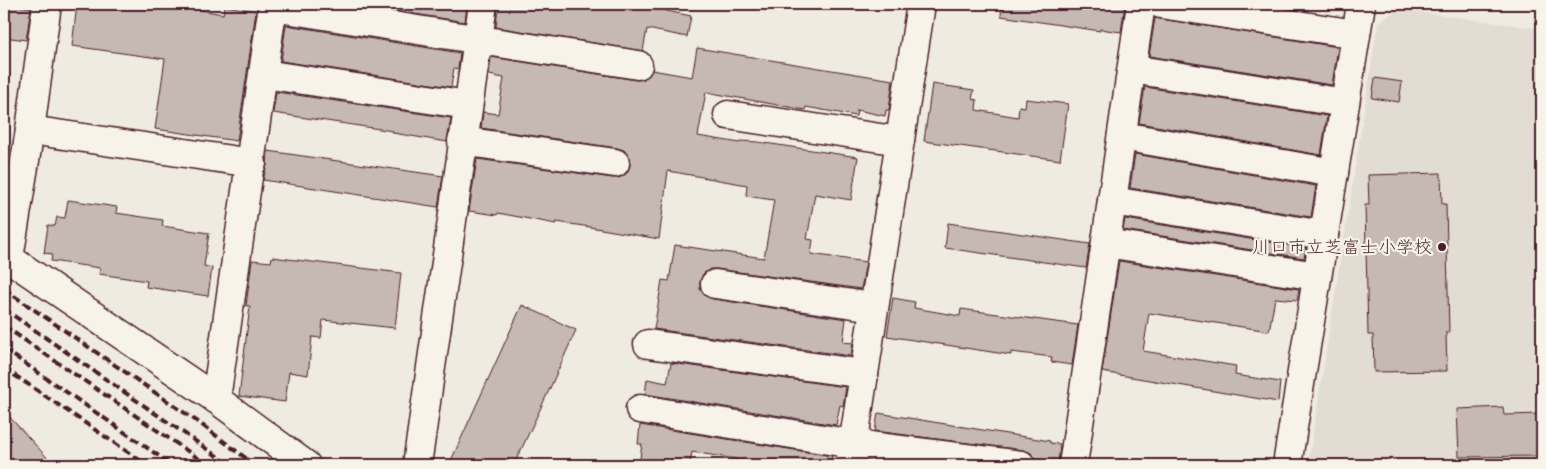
<svg xmlns="http://www.w3.org/2000/svg" width="1546" height="469" viewBox="0 0 1546 469" font-family="'Shantell Sans','Klee One',sans-serif">
<style>
.built{fill:#e3dcd2}
.building{fill:#c6b8b3;stroke:#4a1f2b}
.lines{fill:none;stroke-linecap:round;stroke-linejoin:round}
.minor-casing{stroke:#4a1f2b;stroke-width:31}
.minor{stroke:#f7f3e8;stroke-width:28}
.rail{stroke:#4a1f2b;stroke-width:4;stroke-dasharray:8 4;stroke-linecap:butt}
.poi-dot{fill:#4a1f2b;stroke:#f7f3e8;stroke-width:2}
.labels{text-anchor:middle;dominant-baseline:central;stroke-width:4.5;stroke-linejoin:round;paint-order:stroke}
.poi-label{font-size:18px;fill:#4a1f2b;stroke:#f7f3e8;text-anchor:end}
</style>
<rect width="100%" height="100%" fill="#f0ebe0"/>
<filter id="ink" filterUnits="userSpaceOnUse"><feTurbulence type="fractalNoise" baseFrequency=".02" numOctaves="2"/><feDisplacementMap in="SourceGraphic" scale="10" xChannelSelector="R" yChannelSelector="G"/><feConvolveMatrix kernelMatrix="1 2 1 2 8 2 1 2 1" color-interpolation-filters="sRGB"/></filter>
<g filter="url(#ink)">
<polygon class="built" points="1398,9 1542,29 1542,465 1308,465 1378,23"/>
<g class="building">
<polygon points="4,4 31,8 26,40 4,37"/>
<polygon points="77,4 166,4 223,14 225,6 256,11 237,141 155,129 165,59 72,46"/>
<polygon points="352,4 467,4 465,22"/>
<polygon points="498,4 634,4 691,16 687,37 647,29 643,51 496,27"/>
<polygon points="1002,4 1125,4 1121,32 1100,29 1100,31 1001,16"/>
<polygon points="1262,4 1308,4 1307,11"/>
<polygon points="1155,18 1338,47 1332,85 1149,56"/>
<polygon points="286,25 460,53 458,69 454,68 451,87 281,61"/>
<polygon points="697,48 893,80 889,110 886,110 885,116 857,110 856,116 806,107 805,110 706,92 698,136 740,143 740,141 758,142 858,157 851,200 815,194 807,239 813,240 811,254 866,262 861,289 717,269 710,269 703,274 700,282 700,289 705,296 713,299 846,319 843,342 853,343 851,356 654,329 662,280 669,281 675,245 764,258 774,200 746,196 747,185 668,171 659,239 584,226 556,222 556,224 498,213 497,215 469,211 477,159 613,178 621,177 627,173 630,166 629,157 624,150 617,148 481,128 483,112 498,114 504,78 489,75 491,57 636,80 644,79 652,70 692,77"/>
<polygon points="1375,78 1402,82 1399,102 1372,98"/>
<polygon points="932,84 974,90 972,99 977,100 976,110 1018,117 1019,106 1025,107 1026,99 1068,104 1060,160 924,141"/>
<polygon points="1145,87 1327,116 1321,155 1139,123"/>
<polygon points="276,92 451,118 447,142 393,133 393,131 273,113"/>
<polygon points="268,151 443,176 438,207 263,180 267,165"/>
<polygon points="1135,154 1316,186 1311,217 1130,188"/>
<polygon points="1441,173 1442,204 1446,204 1449,332 1446,332 1447,371 1374,372 1373,335 1368,335 1365,205 1369,205 1368,175"/>
<polygon points="68,200 117,207 116,213 163,220 162,226 209,233 204,266 212,268 208,296 146,287 147,281 99,274 100,268 51,261 52,254 44,253 48,225 55,226 57,217 65,218"/>
<polygon points="1125,219 1306,248 1304,258 1123,230"/>
<polygon points="948,223 1090,244 1086,268 945,248"/>
<polygon points="272,257 401,273 395,328 323,320 321,338 312,337 308,375 289,372 285,402 239,396 250,306 246,306 252,260 271,262"/>
<polygon points="1119,261 1299,289 1297,300 1275,298 1269,331 1149,313 1143,351 1236,366 1235,375 1280,382 1278,402 1102,372"/>
<polygon points="893,298 915,302 914,308 960,316 961,309 1078,325 1072,365 1051,362 1052,357 1011,352 1011,355 887,336"/>
<polygon points="522,305 576,330 551,386 514,465 449,465"/>
<polygon points="671,363 846,387 843,406 840,405 836,425 645,394 647,379 667,383"/>
<polygon points="1503,407 1504,415 1542,414 1542,456 1459,457 1457,409"/>
<polygon points="4,411 54,465 4,465"/>
<polygon points="878,413 1050,441 1050,443 1060,444 1058,465 1036,465 1031,453 1023,450 875,431"/>
<polygon points="640,425 832,456 830,465 735,465 736,459 692,452 690,465 639,465 642,444 638,444"/>
</g>
<g class="lines">
<g class="minor-casing">
<g id="minor">
<polyline points="1161,4 1356,34"/>
<polyline points="273,7 638,65"/>
<polyline points="1132,69 1345,103"/>
<polyline points="264,74 468,105"/>
<polyline points="728,115 900,141"/>
<polyline points="30,130 252,163"/>
<polyline points="1122,136 1334,173"/>
<polyline points="462,141 615,163"/>
<polyline points="1112,201 1324,235"/>
<polyline points="1106,243 1317,276"/>
<polyline points="4,255 216,399 306,465"/>
<polyline points="9,258 30,130 47,4"/>
<polyline points="715,284 874,307"/>
<polyline points="648,344 864,374"/>
<polyline points="216,399 273,4"/>
<polyline points="640,409 853,444 1021,465"/>
<polyline points="417,465 483,4"/>
<polyline points="850,465 921,4"/>
<polyline points="1073,465 1141,4"/>
<polyline points="1287,465 1361,4"/>
</g>
</g>
<use href="#minor" class="minor"/>
<g class="rail">
<polyline points="4,289 198,422 255,465"/>
<polyline points="4,309 230,465"/>
<polyline points="4,326 208,465"/>
<polyline points="4,349 172,465"/>
<polyline points="4,368 147,465"/>
</g>
</g>
</g>
<circle class="poi-dot" cx="1442" cy="247" r="5"/>
<g class="labels">
<g class="poi-label">
<text x="1432" y="247">川口市立芝富士小学校</text>
</g>
</g>
<rect width="1546" height="469" fill="none" stroke="#f7f3e8" stroke-width="20"/>
<rect x="10" y="10" width="1526" height="449" fill="none" stroke="#4a1f2b" stroke-width="2" filter="url(#ink)"/>
</svg>
